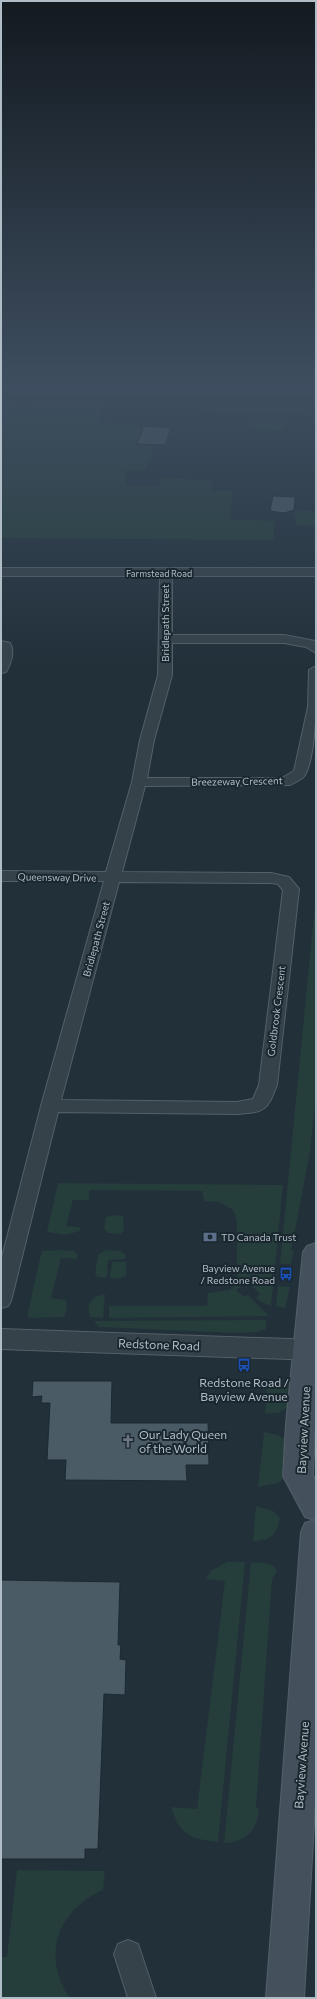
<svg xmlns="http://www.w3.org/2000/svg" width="317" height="1999" viewBox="0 0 317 1999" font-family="Commissioner,sans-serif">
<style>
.green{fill:#253d3b}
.building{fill:#4a5b65;stroke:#1d2931}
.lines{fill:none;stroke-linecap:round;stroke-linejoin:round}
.minor-casing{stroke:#546068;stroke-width:2}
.tertiary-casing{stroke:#546068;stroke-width:2}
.secondary-casing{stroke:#546068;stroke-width:2}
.minor{fill:#36424a;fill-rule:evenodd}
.tertiary{fill:#36424a;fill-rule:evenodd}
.secondary{fill:#44515d;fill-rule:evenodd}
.labels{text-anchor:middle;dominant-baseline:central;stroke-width:4;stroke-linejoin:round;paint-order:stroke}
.far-street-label{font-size:9px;fill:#b1bdc6;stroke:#1b272f}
.street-label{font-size:10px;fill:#b1bdc6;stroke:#1b272f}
.poi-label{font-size:10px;fill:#b1bdc6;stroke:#1b272f;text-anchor:start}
.near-street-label{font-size:12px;fill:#b1bdc6;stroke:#1b272f}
.near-poi-label{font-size:12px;fill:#b1bdc6;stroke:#1b272f}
</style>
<rect width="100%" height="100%" fill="#22303a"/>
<g class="green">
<polygon points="53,403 105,405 104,408 101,409 99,421 112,425 140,426 139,429 142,429 136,444 154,446 145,470 126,470 125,485 159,486 161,477 211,481 214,489 211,489 211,491 233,491 230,519 275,521 273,540 1,538 1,404 25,406"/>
<polygon points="186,405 253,408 253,411 185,408"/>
<polygon points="260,408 316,410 316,411 313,413 259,411"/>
<polygon points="255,421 286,423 285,430 254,429"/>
<polygon points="294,510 316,511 316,526 296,525"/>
<polygon points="316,894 316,1094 310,1152 291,1251 294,1251 291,1264 280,1264"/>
<polygon points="58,1183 283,1185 271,1306 261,1302 256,1297 260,1294 250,1284 245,1286 237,1278 237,1221 233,1210 219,1202 204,1201 202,1191 89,1190 89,1200 73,1200 66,1226 80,1227 80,1231 66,1235 47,1232"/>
<polygon points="116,1215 123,1216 124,1231 120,1234 108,1233 104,1229 106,1217"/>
<polygon points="58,1250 73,1251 78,1255 76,1259 61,1258 51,1298 66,1300 67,1308 64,1317 28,1318 28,1312 41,1254 43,1251"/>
<polygon points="105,1250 120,1251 125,1254 125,1259 109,1260 107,1267 108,1273 106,1278 98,1277 95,1274 98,1255"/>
<polygon points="112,1262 126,1262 126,1276 117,1279 110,1278"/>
<polygon points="236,1285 241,1287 236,1290 244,1297 248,1295 269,1316 109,1318 109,1306 207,1306 208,1293 229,1290"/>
<polygon points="278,1286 290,1287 285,1308 276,1306"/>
<path d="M105,1294L103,1318L90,1317C85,1304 92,1296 105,1294Z"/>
<polygon points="266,1320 266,1329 257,1332 238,1333 99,1327 94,1321"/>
<polygon points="273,1382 288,1384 290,1389 287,1389 287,1408 278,1413 265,1414 267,1383"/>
<polygon points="264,1432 278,1435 285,1439 282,1477 284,1478 278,1483 258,1487"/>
<path d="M256,1506L273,1511L280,1518C276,1536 272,1540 253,1541Z"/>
<path d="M227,1562H245L218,1842C190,1839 180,1835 171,1807L197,1809L225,1581L205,1579L212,1570Z"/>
<path d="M251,1562C260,1563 273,1561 277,1571L272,1579L256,1808L259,1809C257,1831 246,1842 224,1843Z"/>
<path d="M17,1870L105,1871L103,1890C58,1910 41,1955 70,1998H1V1957H7Z"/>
</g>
<g class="building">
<polygon points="144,426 171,428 165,445 137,444"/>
<polygon points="273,496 295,497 294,510 284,513 270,511"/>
<polygon points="33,1381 112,1381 111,1423 208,1423 209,1465 186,1465 187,1481 65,1480 66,1460 47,1460 50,1403 41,1403 42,1396 32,1397"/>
<polygon points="1,1580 120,1582 118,1645 121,1645 120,1659 126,1660 125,1695 104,1694 98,1849 85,1849 85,1859 1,1859"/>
</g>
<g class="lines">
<g class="minor-casing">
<g id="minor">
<polygon points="1,387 316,389 316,395 1,393"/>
<path d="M1,568H316V576H172V635H284L315,641L316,653L306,647L284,643H172V675L154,740L147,778H282L294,771L308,707L309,670L316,666C316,693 317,754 305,775C302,780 295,782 290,785L145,786L122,872L271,873L289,877L299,889L277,1085C267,1111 265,1112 237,1114L58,1112L11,1301L8,1306L1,1308V1261L41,1106L104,881H1V871L106,872L132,782L140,740L158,675L160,576H1ZM119,882L271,883L278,884L283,890L259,1085L253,1099L237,1102L61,1100Z"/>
<path d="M1,641L10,643C15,652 11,664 6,672L1,673Z"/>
<polygon points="128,1940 138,1944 156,1998 128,1998 114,1954 118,1944"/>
</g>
</g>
<g class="tertiary-casing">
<polygon id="tertiary" points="1,1329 316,1340 316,1360 1,1349"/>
</g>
<g class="secondary-casing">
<polygon id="secondary" points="316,1243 316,1404 313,1475 316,1481 316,1788 304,1998 266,1998 301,1532 305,1523 315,1520 305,1517 283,1476 286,1424 303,1252 307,1246"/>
</g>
<use href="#minor" class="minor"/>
<use href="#tertiary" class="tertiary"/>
<use href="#secondary" class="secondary"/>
</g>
<linearGradient id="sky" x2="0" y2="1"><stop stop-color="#131a20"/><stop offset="0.58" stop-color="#3e4e60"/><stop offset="1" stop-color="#3e4e60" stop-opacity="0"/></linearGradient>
<rect width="317" height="666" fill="url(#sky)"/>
<defs>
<g id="bank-bare" transform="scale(1.08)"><path d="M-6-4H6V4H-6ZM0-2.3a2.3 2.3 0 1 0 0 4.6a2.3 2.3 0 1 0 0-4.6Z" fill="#5c6f8a" stroke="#1b272f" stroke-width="2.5" paint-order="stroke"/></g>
<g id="bus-bare" transform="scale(1.08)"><path d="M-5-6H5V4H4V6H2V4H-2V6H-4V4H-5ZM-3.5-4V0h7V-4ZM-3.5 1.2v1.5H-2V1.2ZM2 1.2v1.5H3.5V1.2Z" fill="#1a4fb4" stroke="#1b272f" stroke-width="2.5" paint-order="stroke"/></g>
<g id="church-bare" transform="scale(1.08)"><path d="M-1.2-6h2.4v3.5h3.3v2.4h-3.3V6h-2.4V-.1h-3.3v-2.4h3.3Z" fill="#6b7280" stroke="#1b272f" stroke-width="2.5" paint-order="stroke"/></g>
</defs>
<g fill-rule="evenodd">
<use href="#bank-bare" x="210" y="1237"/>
<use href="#bus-bare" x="286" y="1274"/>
<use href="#bus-bare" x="244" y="1365"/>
<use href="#church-bare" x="128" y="1441"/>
</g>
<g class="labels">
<g class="far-street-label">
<text x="159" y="573">Farmstead Road</text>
</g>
<g class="street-label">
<text transform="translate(165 623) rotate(-90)">Bridlepath Street</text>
<text transform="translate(237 781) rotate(-1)">Breezeway Crescent</text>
<text transform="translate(57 877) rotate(1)">Queensway Drive</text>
<text transform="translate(96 939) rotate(-75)">Bridlepath Street</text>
<text transform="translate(276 1011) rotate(-83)">Goldbrook Crescent</text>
</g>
<g class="poi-label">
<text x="221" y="1237">TD Canada Trust</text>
<text x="275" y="1268" text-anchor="end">Bayview Avenue<tspan x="275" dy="12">/ Redstone Road</tspan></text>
</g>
<g class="near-street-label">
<text transform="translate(159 1344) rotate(2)">Redstone Road</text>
<text transform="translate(303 1430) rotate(-87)">Bayview Avenue</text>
<text transform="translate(301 1765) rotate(-86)">Bayview Avenue</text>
</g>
<g class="near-poi-label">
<text x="244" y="1382">Redstone Road /<tspan x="244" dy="14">Bayview Avenue</tspan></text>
<text x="139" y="1434" text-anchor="start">Our Lady Queen<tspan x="139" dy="14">of the World</tspan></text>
</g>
</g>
<rect width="317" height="1999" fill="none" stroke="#b1bdc6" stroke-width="4"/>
</svg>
